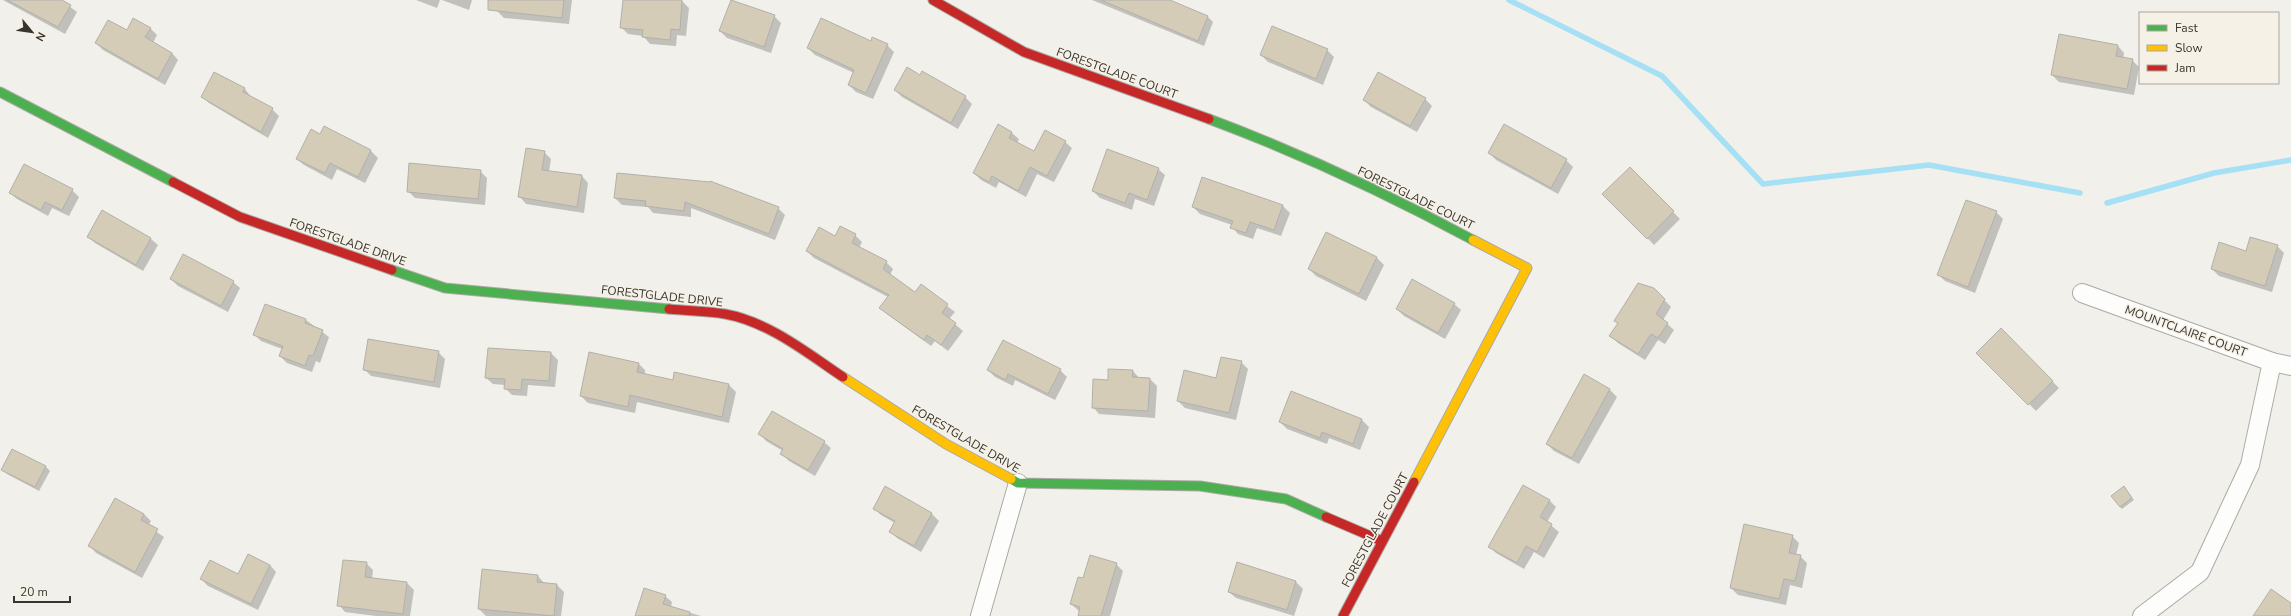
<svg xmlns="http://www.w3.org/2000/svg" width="2291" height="616" viewBox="0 0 2291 616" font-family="'Nunito Sans',sans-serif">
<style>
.shadow{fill:#0003}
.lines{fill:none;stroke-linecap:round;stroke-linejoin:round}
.stream{stroke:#a5e0f5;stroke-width:5.5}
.building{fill:#d4ccb7;stroke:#b2b0ac}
.street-casing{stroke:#abaaa5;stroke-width:20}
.fast-casing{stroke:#abaaa5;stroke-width:11}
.slow-casing{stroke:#abaaa5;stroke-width:11}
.jam-casing{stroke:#abaaa5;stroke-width:11}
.street{stroke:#fdfdfc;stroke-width:18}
.fast{stroke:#4caf50;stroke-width:9}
.slow{stroke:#ffc107;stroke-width:9}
.jam{stroke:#c62828;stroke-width:9}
.labels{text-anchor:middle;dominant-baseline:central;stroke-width:3;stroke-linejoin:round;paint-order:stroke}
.street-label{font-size:12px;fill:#373530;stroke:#f6f1e6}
</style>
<rect width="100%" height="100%" fill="#f2f0ea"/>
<g class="shadow">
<polygon points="3,0 61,0 77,12 65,34"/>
<polygon points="416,0 440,0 437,8"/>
<polygon points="442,0 472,0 469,10"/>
<polygon points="498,0 572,0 569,24 504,18 497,11"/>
<polygon points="624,0 682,1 689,8 686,36 677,35 676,46 650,44 643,36 628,34 621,27"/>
<polygon points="1092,0 1167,0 1208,17 1213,22 1204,46"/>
<polygon points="774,16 781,23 771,53 727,38 720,31"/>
<polygon points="150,28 157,35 153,43 172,53 178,60 165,85 103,50 96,43 127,31"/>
<polygon points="871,42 887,45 894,52 873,99 856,92 849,85 854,73 815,55 808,48"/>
<polygon points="2118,46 2124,53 2123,59 2132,60 2139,67 2134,95 2059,82 2052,75"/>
<polygon points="1327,50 1334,57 1323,85 1268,62 1261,55"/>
<polygon points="215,73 245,89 251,97 272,109 279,116 268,138 209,103 202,97"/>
<polygon points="895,90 965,97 972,104 958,129 902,97"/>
<polygon points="1425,99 1432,106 1417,132 1371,107 1364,100"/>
<polygon points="998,126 1012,133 1019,139 1017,143 1035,152 1065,142 1072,148 1054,182 1037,174 1026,197 999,182 996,188 981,180 974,173"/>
<polygon points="324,127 371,151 378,158 365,183 337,169 332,180 304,165 297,159 320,135"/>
<polygon points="544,152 551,159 549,172 582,176 588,183 584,213 526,204 520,197"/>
<polygon points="1489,153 1566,160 1573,167 1558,194 1496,160"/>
<polygon points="1630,168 1680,219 1654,245 1604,194"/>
<polygon points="1158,169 1165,175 1154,206 1135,199 1132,210 1100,198 1093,191"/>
<polygon points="480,171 487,178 485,205 415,198 408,191"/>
<polygon points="618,174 778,208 785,215 775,240 691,208 691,217 653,213 648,207 622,205 615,198"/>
<polygon points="72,190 79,197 69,216 52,208 48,216 17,199 10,193"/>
<polygon points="1283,206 1290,213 1281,236 1257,228 1253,239 1238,234 1232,227 1232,225 1200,214 1193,207"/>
<polygon points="1996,212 2003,219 1975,293 1945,281 1939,275"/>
<polygon points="841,227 855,235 862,242 859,248 886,262 893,269 890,275 915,294 921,286 955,312 949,319 963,331 948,351 935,341 931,346 887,314 881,308 888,297 814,258 807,251 835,237"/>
<polygon points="1327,233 1377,258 1384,265 1366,301 1316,276 1309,269"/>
<polygon points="88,236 151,239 158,245 143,271 95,243"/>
<polygon points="2277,246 2284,253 2272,292 2219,276 2212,269 2247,252"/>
<polygon points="171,279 233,282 240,288 228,312 178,286"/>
<polygon points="1654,289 1671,307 1663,320 1674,330 1665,344 1658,340 1645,360 1618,343 1611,336 1618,324 1616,321"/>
<polygon points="1454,304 1461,310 1445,339 1404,316 1397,309"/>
<polygon points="306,320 329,337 320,363 316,361 312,372 287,363 280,356 282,349 261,341 254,334"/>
<polygon points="2001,330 2059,388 2036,411 1978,353"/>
<polygon points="438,352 445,359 440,388 371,376 365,370"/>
<polygon points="551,353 558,360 555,387 528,385 527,396 512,395 505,388 505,385 493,384 486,378"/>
<polygon points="1241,362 1248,369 1236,420 1185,408 1178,401 1217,379"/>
<polygon points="639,364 645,370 645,374 673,381 675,373 729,385 736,392 729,423 637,402 635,413 588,403 581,396"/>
<polygon points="988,370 1060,370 1067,377 1055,400 1015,380 1013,386 995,377"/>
<polygon points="1133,371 1139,378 1150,379 1157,386 1155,418 1099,414 1093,407 1109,381"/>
<polygon points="1584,376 1610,390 1617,397 1579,464 1554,451 1547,444"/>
<polygon points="1291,393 1362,420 1369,427 1360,450 1329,438 1327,444 1287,429 1280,422"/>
<polygon points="760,434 824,442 831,448 815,476 789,461 782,454 783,451 766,441"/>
<polygon points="45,466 50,471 39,491 7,474 3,470"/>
<polygon points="886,488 932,514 939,521 921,552 897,538 890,531 895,523 881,515 874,508"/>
<polygon points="2126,490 2134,500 2122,509 2120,507"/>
<polygon points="1549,500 1556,507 1547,522 1559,532 1544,558 1534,552 1524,569 1496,553 1489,546"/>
<polygon points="144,514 151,521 148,526 164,537 142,578 96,553 90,546"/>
<polygon points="1792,536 1799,543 1796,555 1800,556 1807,563 1802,588 1790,585 1786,605 1738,595 1731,588"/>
<polygon points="366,563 373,570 372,579 407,583 414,590 410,616 376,616 345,612 339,605"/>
<polygon points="1116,564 1123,571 1110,616 1079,616 1080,612 1071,604 1084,580"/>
<polygon points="1238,564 1296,582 1303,589 1294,616 1236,598 1229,592"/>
<polygon points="270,565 276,572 258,610 208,586 201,579 239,575"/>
<polygon points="483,570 538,576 545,584 557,585 564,592 561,616 486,616 479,609"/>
<polygon points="665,596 672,602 671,607 701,616 637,616"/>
</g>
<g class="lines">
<g class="stream">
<polyline points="1509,0 1662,76 1763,184 1929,165 2080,193"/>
<polyline points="2107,203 2214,173 2291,160"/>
</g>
</g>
<g class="building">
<polygon points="7,0 62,0 71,5 58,27"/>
<polygon points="488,0 564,0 562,18 488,10"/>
<polygon points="623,0 682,0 680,30 671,29 670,40 642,37 643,30 620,28"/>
<polygon points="731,0 775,15 764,47 719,31"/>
<polygon points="1101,0 1170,0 1208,16 1198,41"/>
<polygon points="133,18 151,28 145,37 172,53 158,79 95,43 108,20 127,30"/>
<polygon points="821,18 871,41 872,37 888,44 866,93 848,85 854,70 807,48"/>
<polygon points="1272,26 1328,49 1316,79 1260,55"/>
<polygon points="2059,34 2118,45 2116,56 2133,59 2127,89 2051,75"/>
<polygon points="907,67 920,75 922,71 966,96 951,123 894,90"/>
<polygon points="214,72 245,88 243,92 273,108 261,132 201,97"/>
<polygon points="1378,72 1426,98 1410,126 1363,100"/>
<polygon points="998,124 1012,132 1009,138 1034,151 1045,130 1066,141 1047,176 1030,167 1018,191 992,176 989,182 973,173"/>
<polygon points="1504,124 1567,159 1551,188 1488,153"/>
<polygon points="324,126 371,150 358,177 330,163 325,173 296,159 311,129 320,134"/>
<polygon points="526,148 545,151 542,170 582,175 577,207 518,197"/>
<polygon points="1107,149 1159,168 1147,200 1129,193 1125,203 1092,191"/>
<polygon points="409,163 481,170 478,199 407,192"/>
<polygon points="24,164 73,189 62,210 45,202 41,210 9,193"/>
<polygon points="1630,167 1674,211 1647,239 1602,194"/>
<polygon points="617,173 710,182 710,181 779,207 769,234 685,202 684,211 645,206 646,201 614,198"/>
<polygon points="1202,177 1283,205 1274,230 1250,222 1246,233 1230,228 1233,221 1192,207"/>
<polygon points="1966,200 1997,211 1968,287 1937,275"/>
<polygon points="102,210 151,238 136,265 87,237"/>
<polygon points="840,226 856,234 852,243 887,261 883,269 915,292 921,284 948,304 942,313 956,323 941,345 927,335 924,340 879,308 889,295 806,251 819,227 835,236"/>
<polygon points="1326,232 1377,257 1359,294 1308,269"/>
<polygon points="2250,237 2278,245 2265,286 2211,269 2219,242 2246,251"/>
<polygon points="183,254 234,281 221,306 170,279"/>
<polygon points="1412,279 1455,303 1438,333 1396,309"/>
<polygon points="1638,283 1654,288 1665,299 1656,314 1668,323 1658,338 1651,334 1638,354 1609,336 1618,323 1614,321"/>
<polygon points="265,304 306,319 305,323 323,330 313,356 309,355 305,366 279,356 283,346 253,335"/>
<polygon points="2001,328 2053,381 2028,405 1976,353"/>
<polygon points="368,339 439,351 434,382 363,370"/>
<polygon points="1003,340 1061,369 1048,394 1008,374 1006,380 987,370"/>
<polygon points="488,348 551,352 549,381 522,379 521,390 504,389 505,379 485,378"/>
<polygon points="589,352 639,363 637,372 673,380 674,372 729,384 722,417 630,395 628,407 580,396"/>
<polygon points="1221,357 1242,361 1229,413 1177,401 1184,370 1216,378"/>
<polygon points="1108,369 1133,370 1132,377 1150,378 1148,411 1092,408 1093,379 1108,380"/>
<polygon points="1584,374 1610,389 1572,458 1546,444"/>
<polygon points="1291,391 1362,419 1353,444 1322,432 1320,438 1279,422"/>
<polygon points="772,411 825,441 808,470 780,454 783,449 758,434"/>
<polygon points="12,449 46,466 35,487 1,470"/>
<polygon points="1523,485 1550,500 1540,517 1552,524 1537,552 1526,546 1517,563 1488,547"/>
<polygon points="885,486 932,513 914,546 889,532 895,521 873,509"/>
<polygon points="2124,486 2132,498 2120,507 2111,496"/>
<polygon points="115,498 144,514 141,520 158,529 135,572 88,546"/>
<polygon points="1744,524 1793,535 1789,553 1801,555 1795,581 1784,579 1779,599 1730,588"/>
<polygon points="248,554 270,565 251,604 200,579 210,560 238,574"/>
<polygon points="1090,555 1117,563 1101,616 1078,616 1080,607 1070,604 1078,577 1083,578"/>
<polygon points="343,560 367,562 365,577 407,582 403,614 337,606"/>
<polygon points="1237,562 1296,581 1287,610 1228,592"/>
<polygon points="482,569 538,575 537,582 557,584 554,616 478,609"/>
<polygon points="644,588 666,595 663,604 690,612 689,616 635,616"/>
<polygon points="2271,589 2291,603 2291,616 2253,616"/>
</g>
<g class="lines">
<g class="street-casing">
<g id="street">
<polyline points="2082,293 2272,362 2291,366"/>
<polyline points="980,616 1018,483"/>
<polyline points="2142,616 2200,572 2250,465 2272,362"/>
</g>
</g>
<g class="fast-casing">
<g id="fast">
<polyline points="0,92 173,182"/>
<path d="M1209,119C1300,153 1388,194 1473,240"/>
<polyline points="392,270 445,288 669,309"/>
<polyline points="1011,479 1018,483 1200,486 1286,499 1326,517"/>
</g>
</g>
<g class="slow-casing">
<g id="slow">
<polyline points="843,377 946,444 1011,479"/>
<polyline points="1414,482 1527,268 1473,240"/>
</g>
</g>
<g class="jam-casing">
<g id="jam">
<polyline points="933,0 1024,52 1209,119"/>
<polyline points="173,182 240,217 392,270"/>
<path d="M669,309C688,311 707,311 725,314C769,322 807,353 843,377"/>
<polyline points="1326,517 1382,541"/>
<polyline points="1343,616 1414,482"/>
</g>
</g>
<use href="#street" class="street"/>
<use href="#fast" class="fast"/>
<use href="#slow" class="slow"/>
<use href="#jam" class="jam"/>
</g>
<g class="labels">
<g class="street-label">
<text transform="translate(1117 73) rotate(20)">FORESTGLADE COURT</text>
<text transform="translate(1416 198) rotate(26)">FORESTGLADE COURT</text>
<text transform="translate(348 242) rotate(19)">FORESTGLADE DRIVE</text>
<text transform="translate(662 296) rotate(6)">FORESTGLADE DRIVE</text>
<text transform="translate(2186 331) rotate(20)">MOUNTCLAIRE COURT</text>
<text transform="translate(966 439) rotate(30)">FORESTGLADE DRIVE</text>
<text transform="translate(1375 530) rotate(-62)">FORESTGLADE COURT</text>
</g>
</g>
<rect x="2139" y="12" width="140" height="72" fill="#f6f1e6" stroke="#aaa69d"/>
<rect x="2147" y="25" width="20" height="6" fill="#4caf50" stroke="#aaa69d"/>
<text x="2175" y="32" font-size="12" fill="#373530">Fast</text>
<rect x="2147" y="45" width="20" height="6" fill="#ffc107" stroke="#aaa69d"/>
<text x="2175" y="52" font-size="12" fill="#373530">Slow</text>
<rect x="2147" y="65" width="20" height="6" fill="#c62828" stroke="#aaa69d"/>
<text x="2175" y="72" font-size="12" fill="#373530">Jam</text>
<g transform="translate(32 32) rotate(119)" stroke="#f6f1e6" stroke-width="3" paint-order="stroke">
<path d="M0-3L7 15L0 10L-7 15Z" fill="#373530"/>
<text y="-6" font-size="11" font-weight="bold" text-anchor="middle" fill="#373530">N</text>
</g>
<path d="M14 596v6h56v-6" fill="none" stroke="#373530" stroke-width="2"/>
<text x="20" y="596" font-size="12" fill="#373530" stroke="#f6f1e6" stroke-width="3" paint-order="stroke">20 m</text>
</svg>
